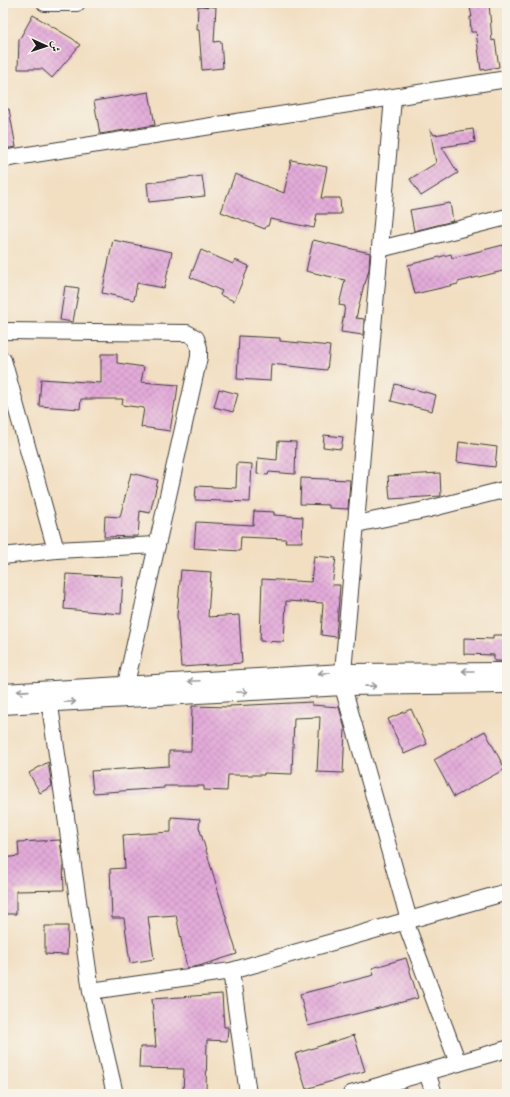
<svg xmlns="http://www.w3.org/2000/svg" width="510" height="1097" viewBox="0 0 510 1097" font-family="Vollkorn,Amiri,serif">
<style>
.building{fill:url(#building-cross-hatch)}
.lines{fill:none;stroke-linecap:round;stroke-linejoin:round}
.street-casing{stroke:#3c3935;stroke-width:18}
.street{stroke:#fff;stroke-width:16}
.oneway{stroke:#999}
</style>
<defs>
<pattern id="building-cross-hatch" width="8" height="8" patternUnits="userSpaceOnUse"><rect width="8" height="8" fill="#e3abd9"/><path d="M0 0l8 8M0 8l8-8" fill="none" stroke="#c293ba"/></pattern>
</defs>
<rect width="100%" height="100%" fill="#f7f3e8"/>
<filter id="ink" filterUnits="userSpaceOnUse"><feTurbulence type="fractalNoise" baseFrequency=".025" numOctaves="2"/><feDisplacementMap in="SourceGraphic" scale="8" xChannelSelector="R" yChannelSelector="G"/><feConvolveMatrix kernelMatrix="1 2 1 2 8 2 1 2 1" color-interpolation-filters="sRGB"/></filter>
<filter id="wash" filterUnits="userSpaceOnUse"><feTurbulence type="fractalNoise" baseFrequency=".012" numOctaves="4" result="noise"/><feDisplacementMap in="SourceGraphic" scale="16" xChannelSelector="R" yChannelSelector="G"/><feGaussianBlur stdDeviation="0.9" result="paint"/><feColorMatrix in="noise" values="0 0 0 0 0 0 0 0 0 0 0 0 0 0 0 0 0 1.4 0 .05"/><feComposite in="paint" operator="in"/></filter>
<g filter="url(#wash)">
<rect width="100%" height="100%" fill="#f2dfc2"/>
<g id="blocks">
<g class="building">
<polygon points="469,3 489,3 492,41 495,40 499,67 481,70 476,32 471,32 470,17 472,17"/>
<polygon points="198,6 216,7 214,42 221,41 223,68 202,70 199,30 197,30"/>
<polygon points="33,15 73,39 80,45 52,78 42,69 18,69 19,40"/>
<polygon points="149,92 155,125 100,134 94,101"/>
<polygon points="9,109 16,147 3,149 3,110"/>
<polygon points="430,129 434,135 473,129 475,142 442,147 458,173 421,196 410,179 436,163"/>
<polygon points="291,160 327,167 321,198 340,198 341,214 317,214 314,228 270,219 268,226 266,226 265,229 221,212 235,174 284,193"/>
<polygon points="202,176 205,196 149,202 147,183"/>
<polygon points="450,203 453,221 414,231 410,210"/>
<polygon points="113,240 172,252 164,288 137,283 134,300 102,293"/>
<polygon points="313,240 370,253 369,270 365,284 364,284 356,318 364,319 363,335 341,332 345,306 339,305 345,280 306,271"/>
<polygon points="503,245 507,264 507,270 458,282 458,284 415,294 408,265 451,254 452,258"/>
<polygon points="201,250 233,264 235,260 249,266 234,301 220,295 222,291 190,277"/>
<polygon points="65,286 79,288 73,322 60,320"/>
<polygon points="239,336 280,338 280,341 330,346 327,370 271,364 270,381 237,379"/>
<polygon points="101,354 117,354 117,363 144,367 141,382 178,385 176,401 175,401 170,431 141,427 144,408 122,405 123,399 81,399 80,409 39,406 41,379 101,383"/>
<polygon points="395,384 436,395 432,411 391,401"/>
<polygon points="219,389 238,394 233,412 214,407"/>
<polygon points="324,435 343,437 341,449 323,447"/>
<polygon points="278,441 296,442 295,474 269,472 268,475 257,474 258,458 277,460"/>
<polygon points="459,442 497,447 495,467 457,462"/>
<polygon points="237,463 252,464 250,502 195,500 196,486 236,488"/>
<polygon points="131,473 158,480 150,513 140,511 138,536 104,537 105,516 120,517"/>
<polygon points="440,473 441,496 390,499 388,476"/>
<polygon points="301,478 350,480 348,509 329,508 329,505 300,504"/>
<polygon points="254,511 274,512 274,515 303,517 302,542 285,542 286,539 241,537 240,551 194,548 196,522 253,525"/>
<polygon points="314,556 336,558 332,585 340,585 336,637 321,635 323,603 286,601 284,642 260,641 262,579 311,582"/>
<polygon points="181,570 211,572 208,617 239,615 242,663 181,667 177,615"/>
<polygon points="66,574 123,577 121,614 64,609"/>
<polygon points="493,635 507,635 507,661 494,661 494,655 464,654 464,638 493,639"/>
<polygon points="312,702 312,705 339,707 345,729 343,773 317,772 320,717 294,718 292,774 264,773 264,775 228,775 227,791 204,790 204,786 164,786 164,788 93,793 91,771 169,766 169,751 191,751 192,706 230,707 230,706"/>
<polygon points="411,709 427,744 404,754 388,719"/>
<polygon points="485,731 505,769 454,797 434,760"/>
<polygon points="48,762 52,786 40,793 29,773"/>
<polygon points="171,817 200,819 199,827 237,954 199,966 187,968 176,915 148,917 154,959 130,963 124,918 112,918 110,869 125,868 123,835 171,832"/>
<polygon points="60,840 63,864 64,890 16,891 16,914 3,914 3,858 19,856 18,842"/>
<polygon points="45,926 68,926 67,955 45,954"/>
<polygon points="406,958 418,998 308,1026 300,994 374,975 372,968"/>
<polygon points="222,994 224,1027 228,1027 227,1041 207,1040 206,1094 183,1094 184,1069 139,1068 140,1047 156,1047 152,999"/>
<polygon points="354,1035 365,1071 306,1089 295,1054"/>
</g>
</g>
</g>
<g filter="url(#ink)">
<use href="#blocks" fill-opacity="0" stroke="#3c3935" stroke-width="1"/>
<g class="lines">
<g class="street-casing">
<g id="street">
<polyline points="45,3 77,3"/>
<polyline points="393,98 343,672 343,687 409,920"/>
<polyline points="3,159 507,79"/>
<polyline points="380,249 507,217"/>
<polyline points="3,331 187,333 196,338 199,348 199,357 126,684"/>
<polyline points="3,360 56,550 3,556"/>
<polyline points="356,524 425,510 507,489"/>
<polyline points="56,550 157,545"/>
<polyline points="3,692 343,672 507,671"/>
<polyline points="48,692 91,991 115,1094"/>
<polyline points="3,706 343,687 507,685"/>
<polyline points="405,921 458,1063"/>
<polyline points="231,971 248,1094"/>
<polyline points="91,991 231,971 507,892"/>
<polyline points="427,1072 434,1094"/>
<polyline points="351,1094 507,1049"/>
</g>
</g>
<use href="#street" class="street"/>
</g>
<defs><path id="oneway-shaft" d="M-6 0H5M1.5-3L5.5 0L1.5 3" fill="none" stroke-width="1.6" stroke-linecap="round" stroke-linejoin="round"/></defs>
<g class="oneway">
<use href="#oneway-shaft" transform="translate(468 671) rotate(180)"/>
<use href="#oneway-shaft" transform="translate(324 673) rotate(177)"/>
<use href="#oneway-shaft" transform="translate(194 681) rotate(177)"/>
<use href="#oneway-shaft" transform="translate(371 686) rotate(-1)"/>
<use href="#oneway-shaft" transform="translate(23 691) rotate(176)"/>
<use href="#oneway-shaft" transform="translate(242 692) rotate(-3)"/>
<use href="#oneway-shaft" transform="translate(70 702) rotate(-3)"/>
</g>
</g>
<rect width="510" height="1097" fill="none" stroke="#f7f3e8" stroke-width="16"/>
<g transform="translate(46 46) rotate(93)" stroke="#f7f3e8" stroke-width="3" paint-order="stroke">
<path d="M0-3L7 15L0 10L-7 15Z" fill="#1c1c1c"/>
<text y="-6" font-size="11" font-weight="bold" text-anchor="middle" fill="#1c1c1c">ش</text>
</g>
</svg>
